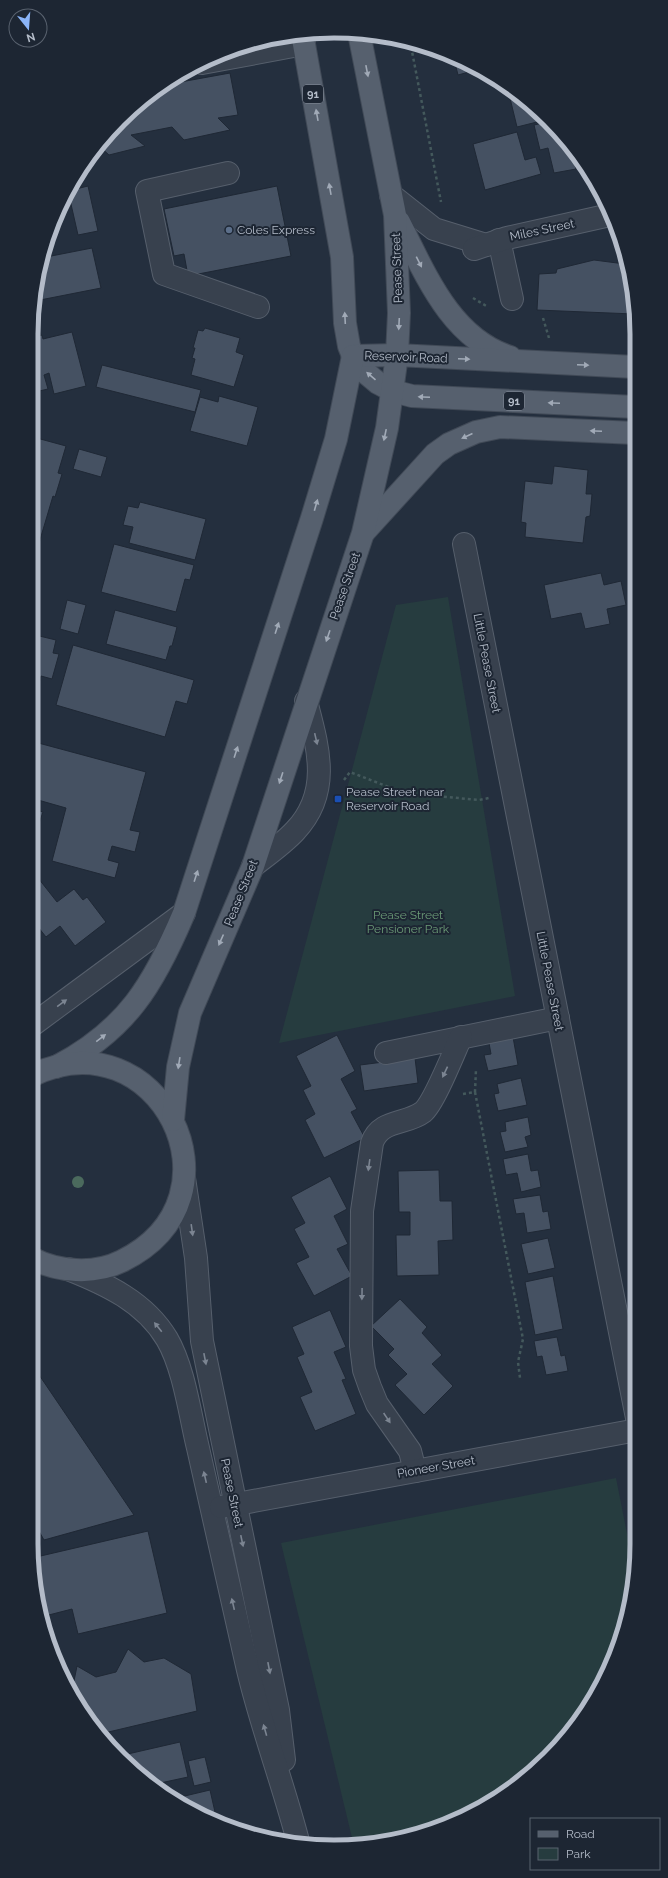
<svg xmlns="http://www.w3.org/2000/svg" width="668" height="1878" viewBox="0 0 668 1878" font-family="Raleway,sans-serif">
<style>
.green{fill:#263c3f}
.building{fill:#455162;stroke:#1f2835}
.lines{fill:none;stroke-linecap:round;stroke-linejoin:round}
.minor-casing{stroke:#565f6c;stroke-width:24}
.major-casing{stroke:#414a57;stroke-width:24}
.path{stroke:#44595c;stroke-width:2.5;stroke-dasharray:3 3;stroke-linecap:butt}
.minor{stroke:#38414e;stroke-width:22}
.major{stroke:#56606e;stroke-width:22}
.tree{fill:#4b6a5d}
.oneway{fill:#a1aab7}
.oneway2{fill:#7c8592}
.service-dot{fill:#5c6f8a;stroke:#1d2633;stroke-width:1.5}
.transit-dot{fill:#1a4fb4;stroke:#1d2633;stroke-width:1.5}
.labels{text-anchor:middle;dominant-baseline:central;stroke-width:4;stroke-linejoin:round;paint-order:stroke}
.shield{fill:#1d2633;stroke:#878f9c;stroke-width:1}
.shield-label{font-size:11px;font-weight:bold;fill:#b4bcc9}
.poi-label{font-size:12px;fill:#b4bcc9;stroke:#1d2633;text-anchor:start}
.street-label{font-size:12px;fill:#b4bcc9;stroke:#1d2633}
.park-label{font-size:12px;fill:#6b9a76;stroke:#1d2633}
.rim{fill:none;stroke:#b4bcc9;stroke-width:5}
</style>
<rect width="100%" height="100%" fill="#242f3e"/>
<g class="green">
<polygon points="448,597 515,996 279,1043 396,605"/>
<polygon points="616,1478 634,1569 627,1622 586,1713 548,1758 503,1796 412,1837 354,1846 281,1543"/>
</g>
<g class="building">
<polygon points="454,59 480,69 458,75"/>
<polygon points="230,73 238,115 218,118 230,130 184,140 172,127 131,135 145,146 109,155 98,145 134,106 164,85"/>
<polygon points="508,90 545,120 517,127"/>
<polygon points="547,122 562,134 571,148 576,169 554,173 548,148 540,150 534,125"/>
<polygon points="517,132 525,160 536,157 541,174 485,190 473,144"/>
<polygon points="88,186 98,231 78,235 68,191"/>
<polygon points="277,186 291,256 188,276 184,254 174,256 164,209"/>
<polygon points="92,248 101,288 35,301 41,258"/>
<polygon points="594,260 625,264 634,294 634,314 537,310 539,274 556,273 557,269"/>
<polygon points="205,328 240,338 236,352 244,355 234,387 191,375 195,359 192,358 195,348 193,348 198,330 203,331"/>
<polygon points="72,332 86,386 54,394 49,373 44,375 48,389 35,392 36,398 31,399 31,338 42,335 43,339"/>
<polygon points="102,365 201,390 195,412 96,387"/>
<polygon points="219,396 258,407 247,446 190,431 200,397 218,402"/>
<polygon points="33,437 66,446 58,473 62,474 55,497 53,496 37,550 31,549 31,443"/>
<polygon points="79,449 107,457 101,477 73,469"/>
<polygon points="554,466 588,470 586,494 592,494 590,516 586,517 583,543 525,537 526,523 521,522 525,481 552,484"/>
<polygon points="140,502 206,519 195,560 129,543 133,527 123,525 128,506 138,508"/>
<polygon points="114,544 194,565 190,580 185,579 176,612 101,592"/>
<polygon points="601,573 604,585 621,581 626,605 607,609 610,624 585,629 581,613 551,619 544,585"/>
<polygon points="67,600 86,605 78,634 60,629"/>
<polygon points="115,610 177,627 172,646 170,646 166,660 106,644"/>
<polygon points="31,634 56,640 53,653 59,654 52,679 41,676 38,687 31,685"/>
<polygon points="73,645 194,680 187,704 176,701 165,737 56,705"/>
<polygon points="31,741 146,772 130,830 140,832 135,852 112,846 108,860 119,863 115,878 52,861 66,808 31,798"/>
<polygon points="31,808 43,812 31,846"/>
<polygon points="31,869 57,902 74,889 83,900 87,897 106,922 75,946 60,926 46,937 31,918"/>
<polygon points="337,1035 355,1071 341,1079 357,1109 351,1112 365,1138 324,1158 305,1120 315,1114 303,1090 311,1086 296,1056"/>
<polygon points="513,1037 518,1065 488,1071 484,1055 491,1054 489,1043"/>
<polygon points="415,1058 418,1083 364,1091 360,1065"/>
<polygon points="521,1078 527,1105 498,1111 494,1094 499,1093 497,1084"/>
<polygon points="528,1117 531,1135 525,1137 528,1147 505,1152 500,1132 506,1131 505,1122"/>
<polygon points="528,1154 531,1171 538,1170 541,1187 521,1192 517,1173 506,1175 503,1159"/>
<polygon points="439,1170 440,1201 452,1201 453,1240 438,1241 439,1275 397,1276 396,1235 410,1235 410,1212 399,1212 398,1171"/>
<polygon points="330,1176 347,1209 334,1216 348,1244 337,1249 352,1276 314,1296 296,1263 309,1257 294,1229 305,1223 291,1197"/>
<polygon points="540,1195 543,1212 548,1211 551,1229 527,1233 524,1213 516,1214 513,1199"/>
<polygon points="548,1238 555,1268 528,1274 521,1244"/>
<polygon points="553,1276 563,1329 535,1335 525,1282"/>
<polygon points="400,1299 427,1327 422,1333 442,1355 432,1364 453,1386 424,1415 395,1385 407,1374 388,1355 394,1349 371,1326"/>
<polygon points="330,1310 346,1347 334,1352 346,1379 342,1380 356,1414 315,1431 300,1397 312,1392 297,1357 304,1354 292,1327"/>
<polygon points="557,1337 561,1356 565,1355 568,1371 546,1375 542,1356 537,1357 534,1341"/>
<polygon points="31,1363 134,1515 44,1540 32,1519 31,1521"/>
<polygon points="148,1531 167,1613 78,1634 72,1609 41,1617 37,1603 32,1558"/>
<polygon points="128,1649 144,1662 164,1658 191,1674 197,1711 100,1734 68,1682 74,1681 77,1666 96,1677 116,1672"/>
<polygon points="180,1742 188,1777 151,1785 119,1756"/>
<polygon points="205,1757 211,1782 194,1786 188,1761"/>
<polygon points="210,1790 215,1812 201,1816 172,1799"/>
</g>
<g class="lines">
<g class="minor-casing">
<g id="minor">
<polyline points="202,63 304,44"/>
<polyline points="228,173 147,191 164,274 258,307"/>
<polyline points="391,195 434,229 486,245"/>
<polyline points="499,240 512,299"/>
<polyline points="474,249 507,238 610,215"/>
<polyline points="464,544 637,1418"/>
<path d="M253,866C267,855 283,844 295,831C332,792 318,747 306,701"/>
<polyline points="31,1026 184,913"/>
<polyline points="386,1053 558,1018"/>
<polyline points="184,1178 196,1258 202,1341 278,1710 284,1760"/>
<path d="M68,1269C106,1284 145,1302 167,1339C184,1368 190,1415 198,1448C215,1522 232,1596 248,1670C262,1729 284,1786 299,1845"/>
<path d="M415,1471L410,1451L377,1404L370,1387L364,1370L361,1346L362,1211L372,1143C380,1119 406,1125 423,1112C434,1103 454,1052 461,1037"/>
<polyline points="221,1507 637,1430"/>
</g>
</g>
<g class="major-casing">
<g id="major">
<polyline points="302,33 342,257 345,323 349,346 353,356 366,373 378,383 393,391 412,396 635,407"/>
<path d="M399,222C425,273 450,338 510,357"/>
<polyline points="353,356 397,355 635,367"/>
<polyline points="365,531 435,454 449,444 476,432 500,427 635,433"/>
<path d="M56,1067C127,1030 154,984 184,913L312,518L336,439L353,356"/>
<path d="M31,1076C157,1013 252,1197 122,1261C94,1275 58,1272 31,1258"/>
<polyline points="173,1120 178,1067 190,1013 253,866 363,533 387,428 397,355 399,313 395,215 359,33"/>
</g>
</g>
<g class="path">
<polyline points="410,41 441,202"/>
<polyline points="473,298 488,307"/>
<polyline points="543,318 549,338"/>
<polyline points="344,780 350,772 404,793 479,800 489,798"/>
<polyline points="475,1092 523,1339 518,1362 520,1378"/>
<polyline points="463,1094 475,1092 476,1069"/>
</g>
<use href="#minor" class="minor"/>
<use href="#major" class="major"/>
</g>
<circle class="tree" cx="78" cy="1182" r="6"/>
<defs><path id="oneway-solid" d="M-6-.8H1V-3.2L6.5 0L1 3.2V.8H-6Z"/></defs>
<g class="oneway">
<use href="#oneway-solid" transform="translate(367 71) rotate(79)"/>
<use href="#oneway-solid" transform="translate(317 115) rotate(-100)"/>
<use href="#oneway-solid" transform="translate(330 189) rotate(-100)"/>
<use href="#oneway-solid" transform="translate(419 262) rotate(63)"/>
<use href="#oneway-solid" transform="translate(345 318) rotate(-93)"/>
<use href="#oneway-solid" transform="translate(399 324) rotate(93)"/>
<use href="#oneway-solid" transform="translate(464 359) rotate(3)"/>
<use href="#oneway-solid" transform="translate(583 365) rotate(3)"/>
<use href="#oneway-solid" transform="translate(371 376) rotate(-139)"/>
<use href="#oneway-solid" transform="translate(424 397) rotate(-177)"/>
<use href="#oneway-solid" transform="translate(554 403) rotate(-177)"/>
<use href="#oneway-solid" transform="translate(596 431) rotate(-177)"/>
<use href="#oneway-solid" transform="translate(385 435) rotate(102)"/>
<use href="#oneway-solid" transform="translate(467 436) rotate(156)"/>
<use href="#oneway-solid" transform="translate(316 505) rotate(-74)"/>
<use href="#oneway-solid" transform="translate(277 628) rotate(-72)"/>
<use href="#oneway-solid" transform="translate(328 636) rotate(109)"/>
<use href="#oneway-solid" transform="translate(236 752) rotate(-72)"/>
<use href="#oneway-solid" transform="translate(281 778) rotate(108)"/>
<use href="#oneway-solid" transform="translate(196 876) rotate(-72)"/>
<use href="#oneway-solid" transform="translate(221 940) rotate(114)"/>
<use href="#oneway-solid" transform="translate(101 1038) rotate(-37)"/>
<use href="#oneway-solid" transform="translate(179 1063) rotate(99)"/>
</g>
<g class="oneway2">
<use href="#oneway-solid" transform="translate(316 739) rotate(77)"/>
<use href="#oneway-solid" transform="translate(62 1003) rotate(-36)"/>
<use href="#oneway-solid" transform="translate(445 1072) rotate(115)"/>
<use href="#oneway-solid" transform="translate(369 1165) rotate(98)"/>
<use href="#oneway-solid" transform="translate(192 1230) rotate(82)"/>
<use href="#oneway-solid" transform="translate(362 1294) rotate(91)"/>
<use href="#oneway-solid" transform="translate(158 1327) rotate(-129)"/>
<use href="#oneway-solid" transform="translate(205 1359) rotate(79)"/>
<use href="#oneway-solid" transform="translate(387 1418) rotate(56)"/>
<use href="#oneway-solid" transform="translate(205 1477) rotate(-103)"/>
<use href="#oneway-solid" transform="translate(242 1541) rotate(78)"/>
<use href="#oneway-solid" transform="translate(233 1604) rotate(-103)"/>
<use href="#oneway-solid" transform="translate(269 1668) rotate(79)"/>
<use href="#oneway-solid" transform="translate(265 1730) rotate(-106)"/>
</g>
<circle class="service-dot" cx="229" cy="230" r="4"/>
<rect class="transit-dot" x="334" y="795" width="8" height="8" rx="2"/>
<g class="labels">
<g class="shield">
<rect x="303" y="85" width="20" height="18" rx="3"/>
<rect x="504" y="392" width="20" height="18" rx="3"/>
</g>
<g class="shield-label">
<text x="313" y="94">91</text>
<text x="514" y="401">91</text>
</g>
<g class="poi-label">
<text x="237" y="230">Coles Express</text>
<text x="346" y="792">Pease Street near<tspan x="346" dy="14">Reservoir Road</tspan></text>
</g>
<g class="street-label">
<text transform="translate(542 230) rotate(-12)">Miles Street</text>
<text transform="translate(397 268) rotate(-92)">Pease Street</text>
<text transform="translate(406 357) rotate(2)">Reservoir Road</text>
<text transform="translate(345 586) rotate(-71)">Pease Street</text>
<text transform="translate(487 663) rotate(79)">Little Pease Street</text>
<text transform="translate(241 893) rotate(-68)">Pease Street</text>
<text transform="translate(550 981) rotate(79)">Little Pease Street</text>
<text transform="translate(436 1467) rotate(-10)">Pioneer Street</text>
<text transform="translate(232 1493) rotate(78)">Pease Street</text>
</g>
<g class="park-label">
<text x="408" y="915">Pease Street<tspan x="408" dy="14">Pensioner Park</tspan></text>
</g>
</g>
<path d="M0 0H668V1878H0ZM334 38H334A296 296 0 0 1 630 334V1544A296 296 0 0 1 334 1840H334A296 296 0 0 1 38 1544V334A296 296 0 0 1 334 38Z" fill="#1d2633" fill-rule="evenodd"/>
<path class="rim" d="M334 38H334A296 296 0 0 1 630 334V1544A296 296 0 0 1 334 1840H334A296 296 0 0 1 38 1544V334A296 296 0 0 1 334 38Z"/>
<rect x="530" y="1818" width="130" height="52" fill="#1d2633" stroke="#59626f"/>
<rect x="538" y="1831" width="20" height="6" fill="#56606e" stroke="#59626f"/>
<text x="566" y="1838" font-size="12" fill="#b4bcc9">Road</text>
<rect x="538" y="1848" width="20" height="12" fill="#263c3f" stroke="#59626f"/>
<text x="566" y="1858" font-size="12" fill="#b4bcc9">Park</text>
<g transform="translate(28 28) rotate(163)"><circle r="19" fill="#1d2633" stroke="#59626f"/>
<path d="M0-3L7 15L0 10L-7 15Z" fill="#8ab4f8"/>
<text y="-6" font-size="11" font-weight="bold" text-anchor="middle" fill="#b4bcc9">N</text>
</g>
</svg>
